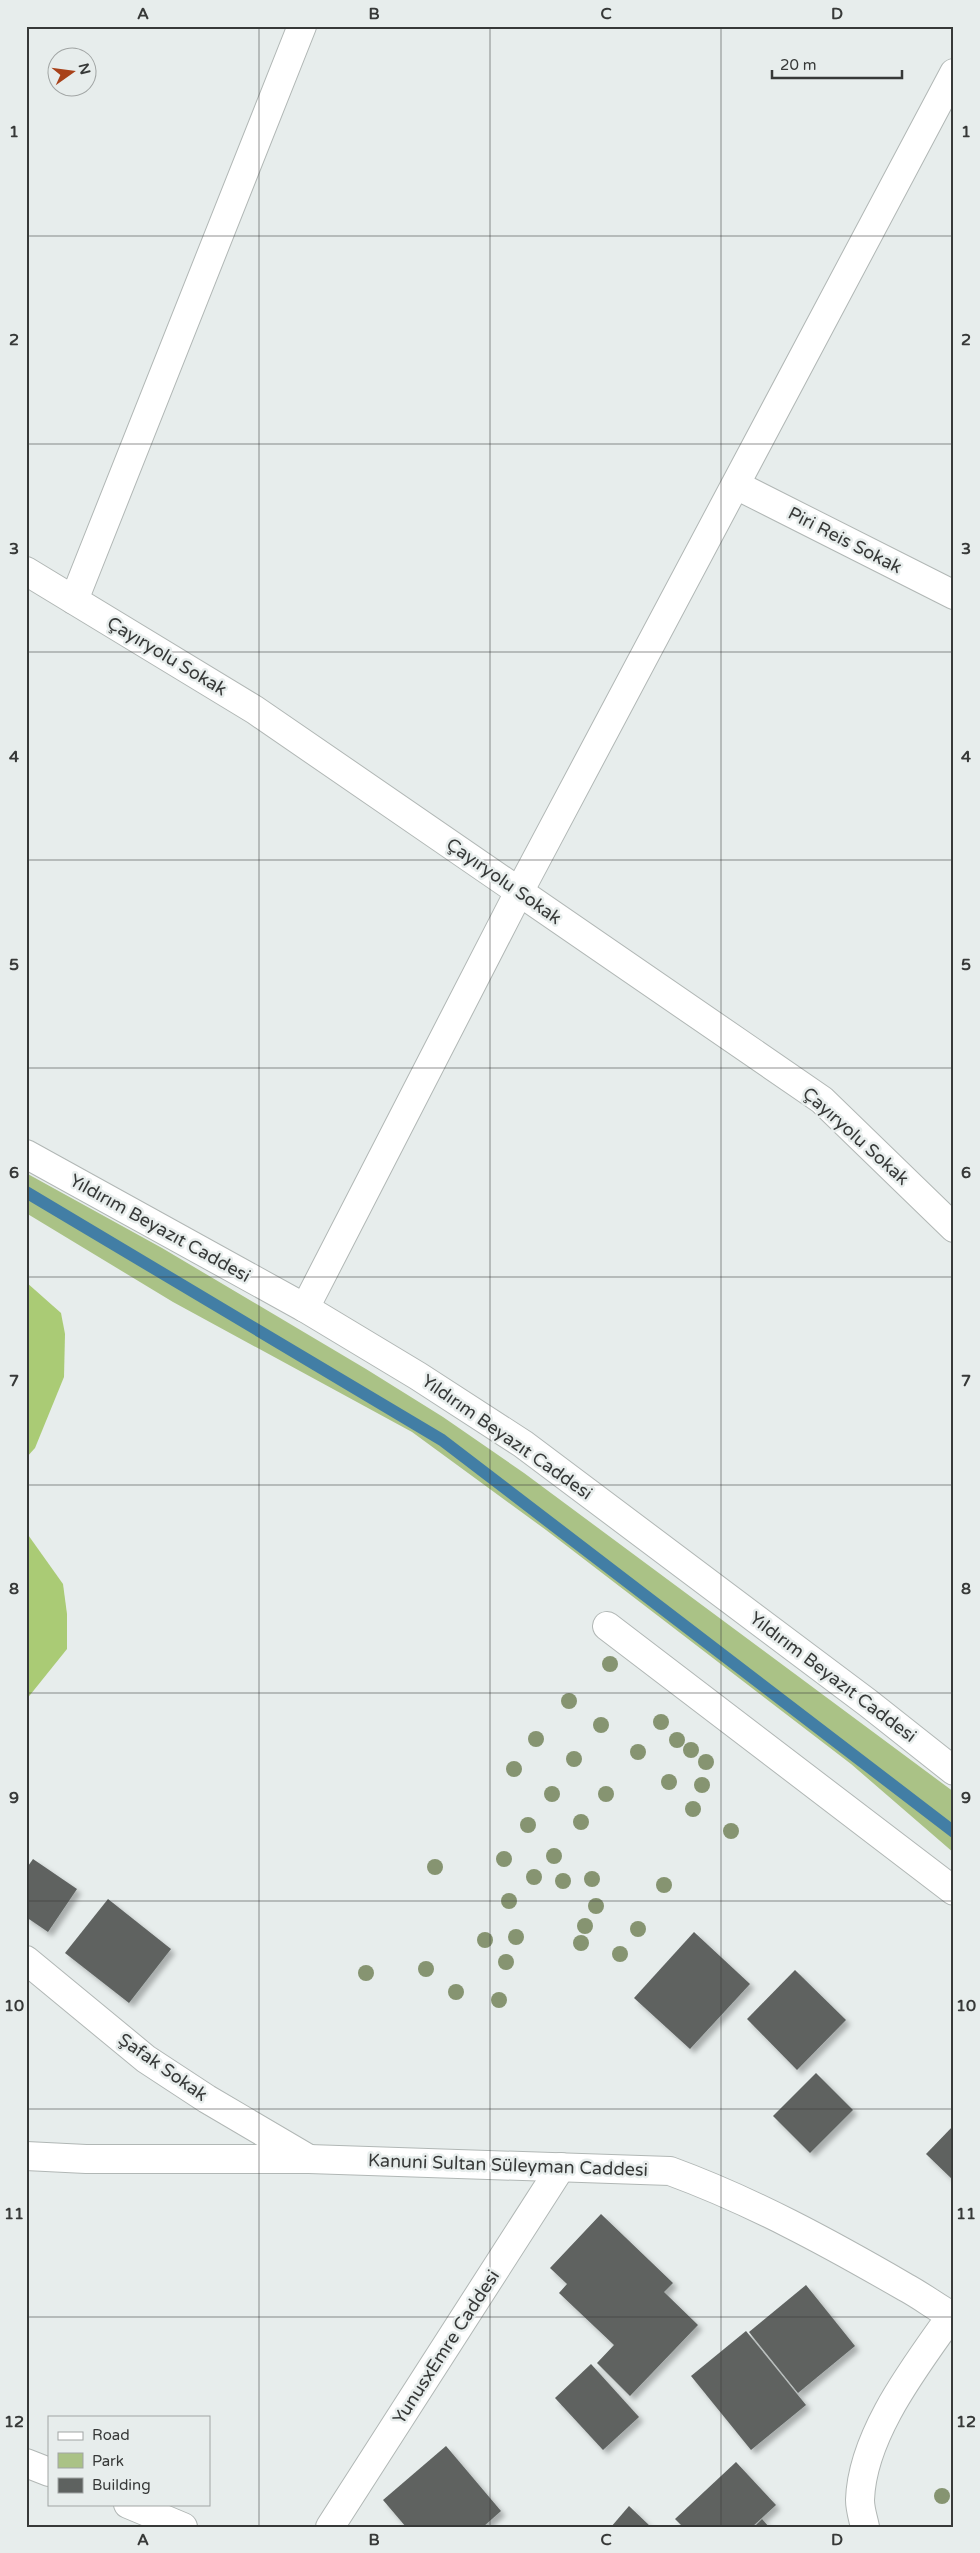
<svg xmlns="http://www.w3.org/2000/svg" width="980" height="2553" viewBox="0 0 980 2553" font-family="'Varela Round',sans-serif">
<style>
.green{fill:#aac286}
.forest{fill:#aacb75}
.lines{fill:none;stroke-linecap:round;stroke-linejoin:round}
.stream{stroke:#427ea5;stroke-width:12}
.building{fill:#5e6260;filter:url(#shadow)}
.minor-casing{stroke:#b1b7b5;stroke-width:30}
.minor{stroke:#fff;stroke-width:28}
.tree{fill:#869471}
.grid{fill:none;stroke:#373938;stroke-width:1;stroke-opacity:0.55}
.labels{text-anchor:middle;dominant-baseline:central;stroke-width:5;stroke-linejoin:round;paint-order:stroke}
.street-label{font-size:18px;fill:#373938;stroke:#e7edec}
.neatline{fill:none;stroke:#373938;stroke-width:2}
.grid-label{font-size:16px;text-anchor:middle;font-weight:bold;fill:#373938}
</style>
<defs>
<filter id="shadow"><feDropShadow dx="4.5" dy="4.5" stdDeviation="2.5" flood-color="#0004"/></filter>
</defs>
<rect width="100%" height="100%" fill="#e7edec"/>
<polygon class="green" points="26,1173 162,1248 366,1369 443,1417 524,1473 954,1792 954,1853 851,1764 546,1530 412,1432 173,1302 26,1213"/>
<g class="forest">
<polygon points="26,1282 61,1313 65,1334 64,1377 35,1448 26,1458"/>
<polygon points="26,1532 63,1584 67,1614 67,1649 26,1700"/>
</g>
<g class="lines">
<polyline class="stream" points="26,1192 442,1440 954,1832"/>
</g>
<g class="building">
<polygon points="33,1859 77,1889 48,1932 26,1917 26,1869"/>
<polygon points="108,1899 171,1949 129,2003 65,1953"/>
<polygon points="694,1932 750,1984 690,2049 634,1998"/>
<polygon points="795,1970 846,2020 797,2070 747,2019"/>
<polygon points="816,2073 853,2110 810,2153 773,2116"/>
<polygon points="954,2125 954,2181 926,2154"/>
<polygon points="601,2214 673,2283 664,2292 698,2325 630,2396 597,2363 614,2345 559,2293 567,2284 550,2268"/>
<polygon points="806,2285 855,2346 798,2393 749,2332"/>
<polygon points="746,2331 806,2405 751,2450 691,2376"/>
<polygon points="591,2364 639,2417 603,2450 555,2398"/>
<polygon points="446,2446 501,2511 483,2527 406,2527 383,2500"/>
<polygon points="736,2462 776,2505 752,2527 683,2527 675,2519"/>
<polygon points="629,2506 651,2527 611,2527"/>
<polygon points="762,2519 769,2527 754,2527"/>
</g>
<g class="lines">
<g class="minor-casing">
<g id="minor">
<polyline points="736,485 954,595"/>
<polyline points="26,571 255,710 822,1100 954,1228"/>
<polyline points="74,600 302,26"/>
<polyline points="26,1154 305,1308 418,1376 523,1444 868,1703 954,1771"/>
<polyline points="305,1308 519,892 954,73"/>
<polyline points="607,1626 954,1891"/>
<polyline points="26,1960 146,2059 207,2099 309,2159"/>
<path d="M26,2156L86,2159H309L670,2171C752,2201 829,2243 905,2287C922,2296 937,2308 954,2317"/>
<polyline points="26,2463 49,2472"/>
<polyline points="128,2504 183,2527"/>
<polyline points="330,2527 561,2167"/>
<path d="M865,2527C863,2518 860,2509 860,2500C862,2435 915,2367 951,2316"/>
</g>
</g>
<use href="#minor" class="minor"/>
</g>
<g class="tree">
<circle cx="610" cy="1664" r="8"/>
<circle cx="569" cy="1701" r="8"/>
<circle cx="661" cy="1722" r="8"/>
<circle cx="601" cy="1725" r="8"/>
<circle cx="536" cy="1739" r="8"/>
<circle cx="677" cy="1740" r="8"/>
<circle cx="691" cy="1750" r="8"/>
<circle cx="638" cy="1752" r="8"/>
<circle cx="574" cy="1759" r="8"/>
<circle cx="706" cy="1762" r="8"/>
<circle cx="514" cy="1769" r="8"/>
<circle cx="669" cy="1782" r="8"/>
<circle cx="702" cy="1785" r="8"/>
<circle cx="552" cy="1794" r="8"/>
<circle cx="606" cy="1794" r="8"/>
<circle cx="693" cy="1809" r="8"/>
<circle cx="581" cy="1822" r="8"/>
<circle cx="528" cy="1825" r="8"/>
<circle cx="731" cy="1831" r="8"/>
<circle cx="554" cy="1856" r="8"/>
<circle cx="504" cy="1859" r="8"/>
<circle cx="435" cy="1867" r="8"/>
<circle cx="534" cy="1877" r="8"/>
<circle cx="592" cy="1879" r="8"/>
<circle cx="563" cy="1881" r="8"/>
<circle cx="664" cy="1885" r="8"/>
<circle cx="509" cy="1901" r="8"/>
<circle cx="596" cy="1906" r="8"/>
<circle cx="585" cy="1926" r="8"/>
<circle cx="638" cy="1929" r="8"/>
<circle cx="516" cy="1937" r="8"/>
<circle cx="485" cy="1940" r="8"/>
<circle cx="581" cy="1943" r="8"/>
<circle cx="620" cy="1954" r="8"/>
<circle cx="506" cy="1962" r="8"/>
<circle cx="426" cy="1969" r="8"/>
<circle cx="366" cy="1973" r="8"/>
<circle cx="456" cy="1992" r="8"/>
<circle cx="499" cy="2000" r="8"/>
<circle cx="942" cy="2496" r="8"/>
</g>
<path class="grid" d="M259,26V2527M490,26V2527M721,26V2527M26,236H954M26,444H954M26,652H954M26,860H954M26,1068H954M26,1277H954M26,1485H954M26,1693H954M26,1901H954M26,2109H954M26,2317H954"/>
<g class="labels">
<g class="street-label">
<text transform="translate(845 540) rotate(27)">Piri Reis Sokak</text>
<text transform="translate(167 656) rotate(31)">Çayıryolu Sokak</text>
<text transform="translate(504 881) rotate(35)">Çayıryolu Sokak</text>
<text transform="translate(856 1136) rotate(42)">Çayıryolu Sokak</text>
<text transform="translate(160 1228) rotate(29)">Yıldırım Beyazıt Caddesi</text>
<text transform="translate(507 1437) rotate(35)">Yıldırım Beyazıt Caddesi</text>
<text transform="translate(833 1677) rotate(37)">Yıldırım Beyazıt Caddesi</text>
<text transform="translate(163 2067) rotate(35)">Şafak Sokak</text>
<text transform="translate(508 2165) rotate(2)">Kanuni Sultan Süleyman Caddesi</text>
<text transform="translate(446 2347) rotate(-57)">YunusxEmre Caddesi</text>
</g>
</g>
<rect width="980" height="2553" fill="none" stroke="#e7edec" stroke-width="55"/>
<rect x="48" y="2416" width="162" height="90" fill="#e7edec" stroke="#a1a5a4"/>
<rect x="58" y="2432" width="25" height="8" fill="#ffffff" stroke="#a1a5a4"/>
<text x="92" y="2440" font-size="15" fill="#373938">Road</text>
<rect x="58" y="2453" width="25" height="15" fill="#aac286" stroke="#a1a5a4"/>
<text x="92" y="2466" font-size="15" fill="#373938">Park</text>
<rect x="58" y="2478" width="25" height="15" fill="#5e6260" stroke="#a1a5a4"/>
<text x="92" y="2490" font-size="15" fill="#373938">Building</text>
<g transform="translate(72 72) rotate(76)"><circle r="24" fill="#e7edec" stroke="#a1a5a4"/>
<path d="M0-4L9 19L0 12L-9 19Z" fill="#a8421a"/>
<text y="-8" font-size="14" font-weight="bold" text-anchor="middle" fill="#373938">N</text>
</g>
<path d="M772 70v8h130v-8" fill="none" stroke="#373938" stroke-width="2.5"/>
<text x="780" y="70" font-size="15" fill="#373938" stroke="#e7edec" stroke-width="4" paint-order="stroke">20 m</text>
<rect x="28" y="28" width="924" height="2498" class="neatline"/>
<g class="grid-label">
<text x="143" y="19">A</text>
<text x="374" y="19">B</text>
<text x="606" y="19">C</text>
<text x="837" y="19">D</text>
<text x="14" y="137">1</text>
<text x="966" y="137">1</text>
<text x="14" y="345">2</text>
<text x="966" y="345">2</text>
<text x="14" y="554">3</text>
<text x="966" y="554">3</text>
<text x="14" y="762">4</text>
<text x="966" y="762">4</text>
<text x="14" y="970">5</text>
<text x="966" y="970">5</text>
<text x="14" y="1178">6</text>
<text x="966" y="1178">6</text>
<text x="14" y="1386">7</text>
<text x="966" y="1386">7</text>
<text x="14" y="1594">8</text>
<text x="966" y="1594">8</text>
<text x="14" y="1803">9</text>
<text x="966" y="1803">9</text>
<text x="14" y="2011">10</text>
<text x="966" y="2011">10</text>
<text x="14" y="2219">11</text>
<text x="966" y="2219">11</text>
<text x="14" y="2427">12</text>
<text x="966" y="2427">12</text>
<text x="143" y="2545">A</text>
<text x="374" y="2545">B</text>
<text x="606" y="2545">C</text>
<text x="837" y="2545">D</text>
</g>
</svg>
